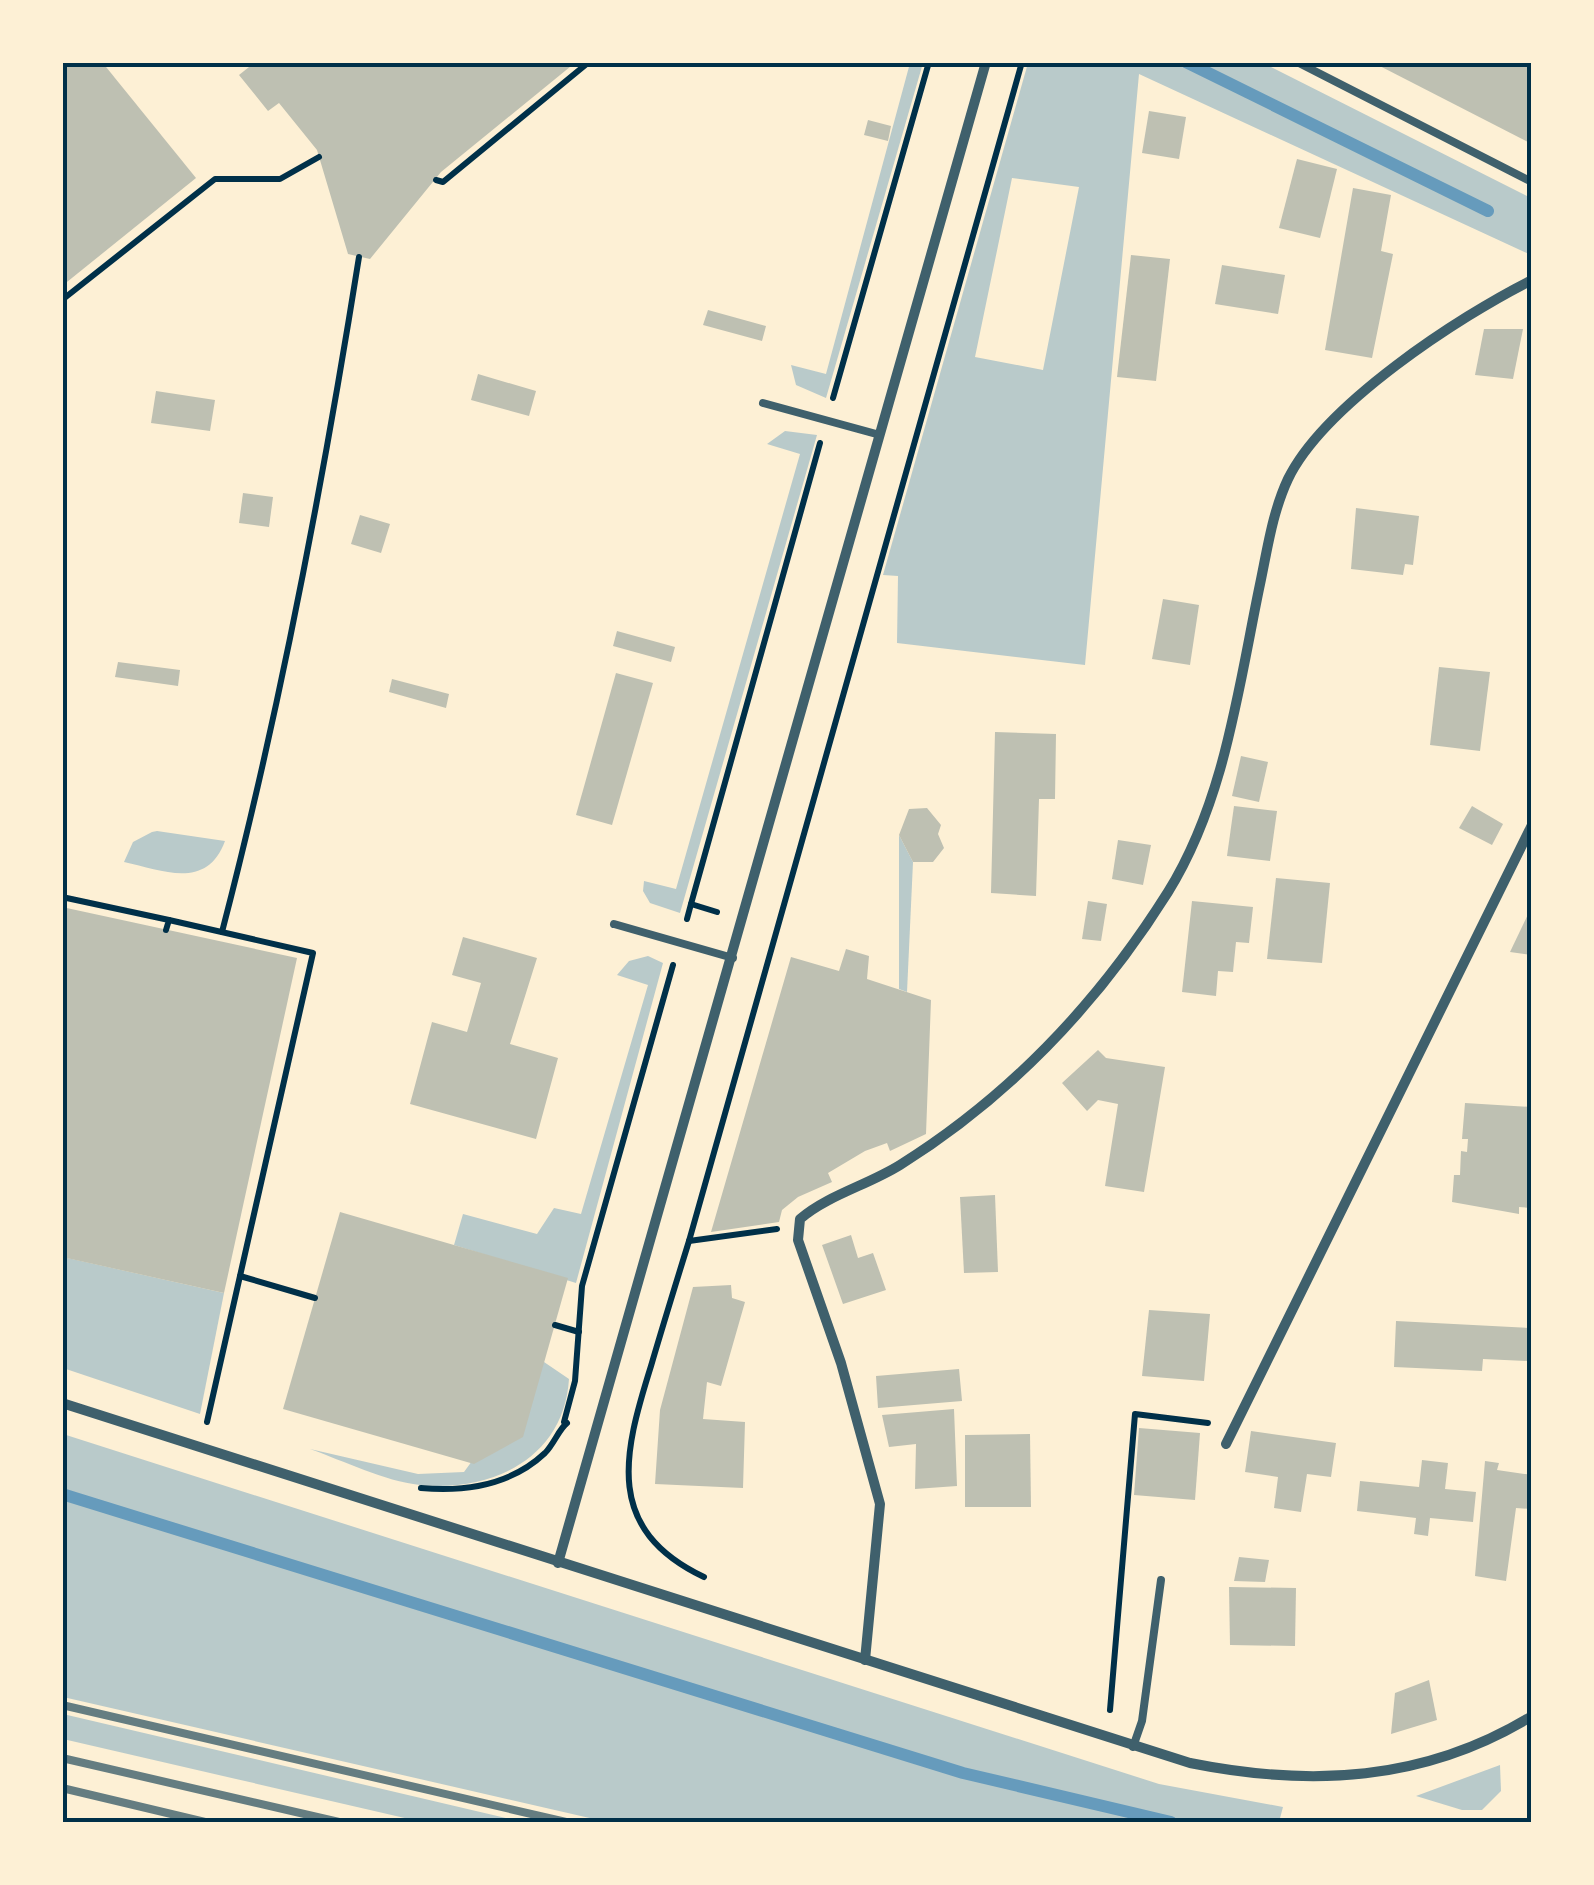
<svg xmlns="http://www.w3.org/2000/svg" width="1594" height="1885" viewBox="0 0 1594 1885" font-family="Karla,sans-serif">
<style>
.green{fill:#b9caca;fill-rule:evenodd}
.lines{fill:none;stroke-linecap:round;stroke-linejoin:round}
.stream{stroke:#669bbc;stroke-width:12}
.building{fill:#bec0b2}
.path{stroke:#003049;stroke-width:6}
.service{stroke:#3f606c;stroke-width:8}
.minor{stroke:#3f606c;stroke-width:10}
.rail{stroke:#657d81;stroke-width:8}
.neatline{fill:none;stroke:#003049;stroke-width:4}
</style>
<rect width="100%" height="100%" fill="#fdf0d5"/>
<g class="green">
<polygon points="910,63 923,63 826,398 796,385 791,365 826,374"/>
<path d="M1028,63H1263L1531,198V255L1139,74L1085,665L897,643L898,576L883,575ZM1012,178L1079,187L1043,370L975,357Z"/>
<polygon points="785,431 817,435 680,913 650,903 643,891 644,881 676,889 800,454 767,444"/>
<path d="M152,832L157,831L225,841C207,890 164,871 124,862L133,842Z"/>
<polygon points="899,835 913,862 907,992 899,989"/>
<polygon points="648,956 663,963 576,1283 454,1245 463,1214 537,1234 554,1208 581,1214 648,985 617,975 629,961"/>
<polygon points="63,1257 224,1293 200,1414 63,1368"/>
<path d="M544,1362L569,1379C564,1458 493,1492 420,1485C384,1481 344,1461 310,1449L418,1474L464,1472Z"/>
<polygon points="63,1434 1159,1784 1283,1807 1279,1822 607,1822 63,1697"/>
<polygon points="63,1714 523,1822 422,1822 63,1739"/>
<polygon points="1500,1765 1501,1791 1482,1810 1462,1810 1416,1796"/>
</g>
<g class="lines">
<g class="stream">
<polyline points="1186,62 1488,211"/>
<polyline points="62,1494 963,1773 1171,1822"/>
</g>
</g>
<g class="building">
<polygon points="62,62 102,62 196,178 62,286"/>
<polygon points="246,62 576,62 441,172 370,259 348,254 317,150 279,103 268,111 239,75 249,67"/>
<polygon points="1372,62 1532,62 1532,144"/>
<polygon points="1149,111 1186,117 1179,159 1142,153"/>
<polygon points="868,120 891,126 888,141 864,135"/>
<polygon points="1297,159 1337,169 1320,238 1279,228"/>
<polygon points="1353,188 1391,195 1381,251 1393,254 1372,358 1325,350"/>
<polygon points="1131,255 1170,259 1156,381 1117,377"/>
<polygon points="1222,265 1285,275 1278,314 1215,304"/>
<polygon points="708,310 766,326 762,341 703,325"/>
<polygon points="1484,329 1523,329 1513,379 1475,375"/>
<polygon points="478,374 536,391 529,416 471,400"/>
<polygon points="156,391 215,400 210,431 151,423"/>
<polygon points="243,493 273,497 269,527 239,523"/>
<polygon points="1356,508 1419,516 1413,565 1405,564 1403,575 1351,569"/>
<polygon points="360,515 390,524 381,553 351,544"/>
<polygon points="1163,599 1199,605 1190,665 1152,659"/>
<polygon points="617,631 675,647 671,662 613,646"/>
<polygon points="118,662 180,670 178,686 115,677"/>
<polygon points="1439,667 1490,672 1480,751 1430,745"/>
<polygon points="616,673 653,683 612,825 576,815"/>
<polygon points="392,679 449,694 446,708 389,692"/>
<polygon points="995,732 1056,734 1055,799 1039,799 1036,896 991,893"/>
<polygon points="1241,756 1268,762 1259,802 1232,796"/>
<polygon points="1234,806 1277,811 1270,861 1227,856"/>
<polygon points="1472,806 1503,824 1492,845 1459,828"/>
<polygon points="927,808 941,825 938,834 944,848 933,862 913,862 899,835 909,809"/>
<polygon points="1118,840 1151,845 1143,885 1112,879"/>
<polygon points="1276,878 1330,883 1322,963 1267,959"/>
<polygon points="1088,901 1107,904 1101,941 1082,939"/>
<polygon points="1192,901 1253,907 1249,943 1236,942 1233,972 1218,971 1216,996 1182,992"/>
<polygon points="1532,906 1532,955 1510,952"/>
<polygon points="62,907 297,958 224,1293 62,1257"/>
<polygon points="463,937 537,958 510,1044 558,1058 536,1139 410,1104 432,1022 467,1032 481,983 452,975"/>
<polygon points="846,949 869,956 867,979 931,1000 926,1134 890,1151 887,1143 865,1151 828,1173 832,1182 798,1197 782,1210 779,1222 711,1232 791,957 839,971"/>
<polygon points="1098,1050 1106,1058 1165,1067 1144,1192 1105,1186 1118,1104 1098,1100 1087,1111 1062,1083"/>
<polygon points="1465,1103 1532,1107 1532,1208 1519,1207 1519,1214 1452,1202 1454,1175 1460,1175 1461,1151 1467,1152 1468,1139 1462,1139"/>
<polygon points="995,1195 998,1272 964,1273 960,1197"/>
<polygon points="340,1212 568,1278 523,1437 474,1464 283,1409"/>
<polygon points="851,1235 858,1258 873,1253 886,1290 843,1304 822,1245"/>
<polygon points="731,1285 732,1298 745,1302 721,1386 707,1382 703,1419 745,1422 743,1488 655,1484 660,1410 693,1287"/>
<polygon points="1149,1310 1210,1314 1204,1381 1142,1376"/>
<polygon points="1396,1321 1530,1328 1528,1361 1483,1359 1482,1371 1394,1367"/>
<polygon points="959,1369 962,1401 878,1408 876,1376"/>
<polygon points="954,1409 957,1486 915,1489 916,1444 889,1447 882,1415"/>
<polygon points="1139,1428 1200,1433 1195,1500 1134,1495"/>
<polygon points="1251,1431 1336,1443 1331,1477 1307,1474 1301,1512 1274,1508 1278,1477 1245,1472"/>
<polygon points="1030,1434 1031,1507 965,1507 965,1435"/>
<polygon points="1422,1460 1448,1463 1445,1489 1476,1492 1473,1522 1430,1518 1428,1536 1414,1534 1416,1518 1357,1511 1360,1481 1419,1487"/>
<polygon points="1485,1461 1499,1463 1497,1470 1532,1475 1532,1509 1516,1508 1506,1581 1475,1576"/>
<polygon points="1239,1557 1269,1560 1265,1582 1234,1581"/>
<polygon points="1229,1587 1296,1588 1295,1646 1230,1645"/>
<polygon points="1429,1680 1437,1720 1391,1734 1395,1693"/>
</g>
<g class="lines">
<g class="path">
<polyline points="436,180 443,182 589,62"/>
<polyline points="62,300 215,179 280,179 319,157"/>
<polyline points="833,398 929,62"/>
<polyline points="62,897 169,920 166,930"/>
<polyline points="691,904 820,443"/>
<polyline points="687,919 691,904 717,912"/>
<polyline points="169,920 313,953 207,1422"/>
<path d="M222,932C280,710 323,483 359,257"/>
<polyline points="689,1241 777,1229"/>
<polyline points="240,1276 315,1298"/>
<polyline points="555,1325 579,1332"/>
<polyline points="564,1422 575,1381 582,1286 673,965"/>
<path d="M421,1488C466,1492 511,1485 545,1453C554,1444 559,1429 567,1423"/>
<path d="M704,1577C604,1529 623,1455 651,1366C663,1325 676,1283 689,1241L1022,62"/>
<polyline points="1110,1710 1135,1414 1208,1423"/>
</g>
<g class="service">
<polyline points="1297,62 1532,182"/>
<polyline points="763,403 880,435"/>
<polyline points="614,924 733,958"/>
<polyline points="1133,1747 1142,1721 1161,1580"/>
</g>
<g class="minor">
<path d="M62,1403L1190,1763C1310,1787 1424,1782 1532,1716"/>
<polyline points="1226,1444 1532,825"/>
<polyline points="558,1563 986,62"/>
<path d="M865,1660L880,1504L841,1363L798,1240L800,1219C828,1195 868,1185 900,1165C1010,1096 1099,1002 1168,892C1224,802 1238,691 1259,589C1267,552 1272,513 1288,479C1324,405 1458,317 1532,280"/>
</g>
<g class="rail">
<polyline points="62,1705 566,1822"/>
<polyline points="62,1758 339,1822"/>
<polyline points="62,1788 205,1822"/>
</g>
</g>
<rect width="1594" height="1885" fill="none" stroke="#fdf0d5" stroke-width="130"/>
<rect x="65" y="65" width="1464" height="1755" class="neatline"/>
</svg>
